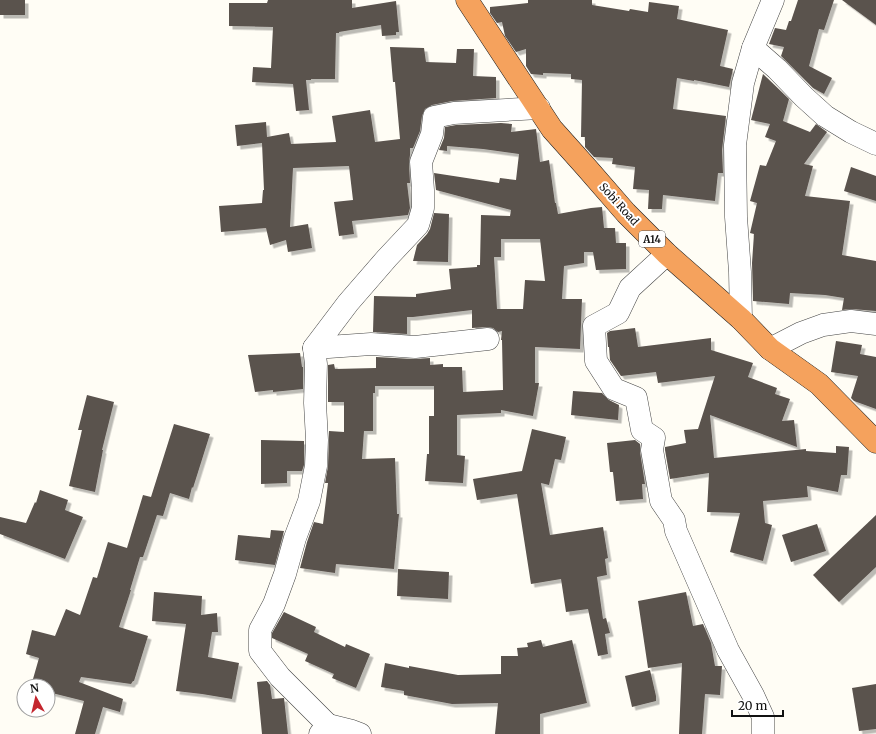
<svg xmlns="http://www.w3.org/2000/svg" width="876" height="734" viewBox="0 0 876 734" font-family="Merriweather,serif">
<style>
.building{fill:#5a524d;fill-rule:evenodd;filter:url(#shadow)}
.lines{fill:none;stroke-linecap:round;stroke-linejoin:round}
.minor-casing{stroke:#444;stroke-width:23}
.highway-casing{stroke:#222;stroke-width:23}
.minor{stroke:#fff;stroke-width:22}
.highway{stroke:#f5a25d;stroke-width:22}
.labels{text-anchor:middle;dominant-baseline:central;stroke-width:4;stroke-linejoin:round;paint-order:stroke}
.shield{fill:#fff;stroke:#585858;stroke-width:1}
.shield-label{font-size:10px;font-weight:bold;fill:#111}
.street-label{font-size:11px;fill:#111;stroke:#fff}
</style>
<defs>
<filter id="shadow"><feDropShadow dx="3.5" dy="3.5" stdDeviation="0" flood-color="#0004"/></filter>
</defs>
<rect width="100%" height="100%" fill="#fffdf5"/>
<g class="building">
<rect x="0" y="0" width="25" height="15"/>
<polygon points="268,0 352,0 352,8 396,1 399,32 396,32 396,35 382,36 381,25 339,32 339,33 336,33 335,79 311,79 311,80 306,80 309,110 296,111 293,84 252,82 253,67 271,68 273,27 229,26 229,3 267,3"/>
<polygon points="528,0 592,0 592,5 629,11 630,9 648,12 649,2 679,6 677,19 728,30 720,66 733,69 729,87 694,80 694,81 677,78 673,109 726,116 722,150 723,173 718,173 715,201 663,195 662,209 648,209 649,190 633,189 635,167 612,164 613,158 594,157 585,147 585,137 581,137 582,80 571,79 571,74 543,73 543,75 531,74 526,66 526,49 516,52 505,36 502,22 497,23 490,13 490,7 528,3"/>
<polygon points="798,0 834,0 824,30 819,29 809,66 832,78 824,94 813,88 781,56 784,47 769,44 775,28 786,30 789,21 791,21"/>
<polygon points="842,0 876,0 876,25"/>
<polygon points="390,47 424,48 426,62 456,63 457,49 474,49 473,76 496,77 496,98 452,101 432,105 425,109 422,116 420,131 413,148 410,148 410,155 409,163 410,183 407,183 410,208 408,215 352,221 354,234 339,236 334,202 353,200 349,166 293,168 290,227 308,224 312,248 288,252 286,240 270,245 266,228 221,232 219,206 262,203 263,190 264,190 262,143 237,146 235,125 266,122 267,137 289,133 291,144 336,142 332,116 370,110 375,142 400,139 395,82 393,82"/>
<polygon points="763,74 789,99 783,121 810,132 816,124 827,132 804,164 813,166 805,196 850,201 842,255 876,261 876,311 852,309 842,310 844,298 825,295 790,293 789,304 753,301 752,263 754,234 750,233 757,203 750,201 760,165 766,166 776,141 765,137 770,124 751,120"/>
<path d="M501,123L512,124L511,132L536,129L540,162L549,160L555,203H556L558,214L591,208L602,207L604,228H615L616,243H626V269L596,270L593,252H584V263L564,266L562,299H582L580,349L535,347V383H539L533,416L501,410V413L457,415V455L465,456L463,483L425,481L427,454H429V416H434V386H375V393H373V431H364L362,459L395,458L397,514H399L394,569L336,564L335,573L300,568L307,542L314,522L323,524L328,483H325L328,466L329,431L344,432V402H328V365L334,364L335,369L376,368V357L414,359L430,358V365L443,364V367H462L463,392L503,390L502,340H501L502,331L498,332L493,328L487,327L472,328V310L413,317H407V334L373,332L374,296L416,297V294L451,289L449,269L477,267V265H480L481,215L510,216L511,210L436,190L434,173L499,183L500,178L516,180L519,154L483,149L447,146V151L439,150L444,138L445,127L456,125ZM501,239H540L545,281L525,280L523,309H497L494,257H501Z"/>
<polygon points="851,167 876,176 876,201 844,191"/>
<polygon points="434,213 449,214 448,262 413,261 417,245 427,234 430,229"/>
<polygon points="635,328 638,347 711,338 711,350 753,363 748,377 777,388 775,394 790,399 782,421 794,420 797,447 710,415 714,458 806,449 806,451 836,453 836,446 849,447 847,475 841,475 838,492 807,486 808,497 763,501 765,523 772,525 763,561 730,552 740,513 707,512 709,473 670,479 665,450 665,447 686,443 684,430 698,429 715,376 658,383 656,372 621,376 610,360 609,347 608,347 607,333 610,331"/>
<polygon points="836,341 862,345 860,354 876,357 876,409 854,401 851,398 858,376 831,372"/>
<polygon points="300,353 302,367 303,367 303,389 273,392 273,390 255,392 248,355"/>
<polygon points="573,391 602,393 609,400 619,405 618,420 571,415"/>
<polygon points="87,395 114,402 102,450 103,450 95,492 69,486 82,430 78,430"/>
<polygon points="174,424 210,434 193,488 192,487 189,499 170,493 163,516 157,515 143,557 140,557 130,590 131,590 119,627 148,636 134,681 133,681 131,684 81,677 79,682 123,699 120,712 103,707 95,734 75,734 84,701 48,692 48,686 31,686 39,658 26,654 32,630 55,636 66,609 80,615 93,577 97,578 108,542 127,548 143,495 151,497"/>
<polygon points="532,429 566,437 561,460 555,459 549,485 541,483 550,535 603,527 608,558 605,559 607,575 597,577 603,619 606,618 610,633 605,634 608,654 598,656 588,609 566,612 561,579 531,584 517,494 477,500 473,479 522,471"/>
<polygon points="261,440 304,441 304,465 302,471 287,471 287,483 261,484"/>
<polygon points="635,440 640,444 640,452 645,484 642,484 643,499 616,501 613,472 610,472 607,443"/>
<polygon points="40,490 68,500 65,510 83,517 65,559 0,534 0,517 26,523 35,502 36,503"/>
<polygon points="876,515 876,567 839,602 813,575"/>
<polygon points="817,524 826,551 791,562 782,535"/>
<polygon points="271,530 284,531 275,565 235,560 238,535 270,538"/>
<polygon points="398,569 449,572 448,599 397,596"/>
<polygon points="154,592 202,596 201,615 217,613 218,632 212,632 208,657 239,663 232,699 202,694 176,691 186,624 152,621"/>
<polygon points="686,592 693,626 703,624 711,643 715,666 722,666 720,695 705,694 702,734 679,734 682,663 648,668 638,601"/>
<polygon points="284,612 316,627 314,632 345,647 346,644 370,654 356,688 332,678 334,674 305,661 308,654 272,638 272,633"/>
<polygon points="541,640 543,647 572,640 587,703 540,714 540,734 495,734 498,703 452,704 404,695 404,691 381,687 385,663 409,668 409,666 458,675 501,674 501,656 518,656 517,648 528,647 527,643"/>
<polygon points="650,670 656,696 656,701 632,707 625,676"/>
<polygon points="267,681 270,685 272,699 284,698 288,734 262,734 257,682"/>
<polygon points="876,684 876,729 859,731 852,688"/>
</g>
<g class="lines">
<g class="minor-casing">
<g id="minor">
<polyline points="753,48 777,69 804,97 825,116 851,132 876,144"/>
<polyline points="667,254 630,288 618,313 594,326 596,361 614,389 636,398 642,430 654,438 652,450 661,501 674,520 676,531 728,650 753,695 763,717 763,734"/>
<polyline points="741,319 740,272 736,217 735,145 743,83 753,48 773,0"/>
<polyline points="314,348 371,344 415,347 488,339"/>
<polyline points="770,349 801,333 823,325 851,321 876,324"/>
<polyline points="328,725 280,677 260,651 260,630 274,604 285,574 295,538 309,501 316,466 317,440 315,403 316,364 314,348 348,303 387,258 418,225 423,208 423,190 421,162 432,134 434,117 454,113 539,108"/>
<polyline points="320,734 328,725 352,731 360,734"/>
</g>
</g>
<g class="highway-casing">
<polyline id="highway" points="467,0 552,129 586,167 626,213 667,254 741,319 770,349 819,384 876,442"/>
</g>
<use href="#minor" class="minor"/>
<use href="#highway" class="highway"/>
</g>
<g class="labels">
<rect class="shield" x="639" y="231" width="26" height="16" rx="3"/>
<g class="shield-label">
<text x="652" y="239">A14</text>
</g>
<g class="street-label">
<text transform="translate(619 204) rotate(48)">Sobi Road</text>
</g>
</g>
<g transform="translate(36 698) rotate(352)"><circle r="19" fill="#ffffff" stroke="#a0a0a0"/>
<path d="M0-3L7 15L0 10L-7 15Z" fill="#c4262e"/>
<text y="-6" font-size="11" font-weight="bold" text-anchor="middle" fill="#111111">N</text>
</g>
<path d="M732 710v6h51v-6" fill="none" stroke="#111111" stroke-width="2"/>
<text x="738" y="710" font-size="12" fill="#111111" stroke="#ffffff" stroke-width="3" paint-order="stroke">20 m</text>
</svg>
